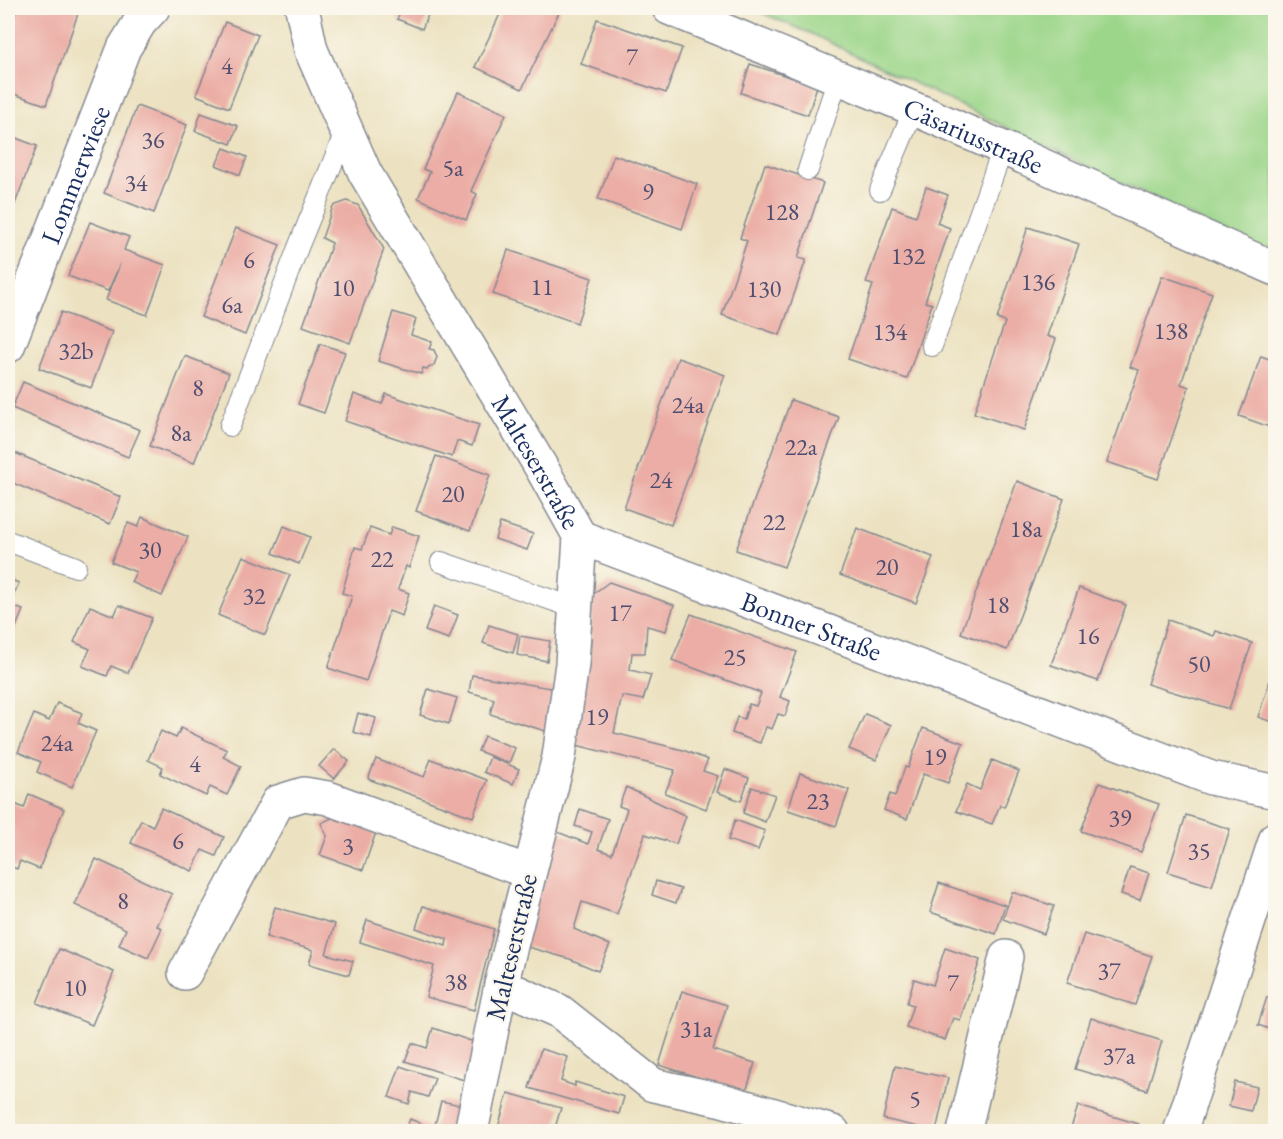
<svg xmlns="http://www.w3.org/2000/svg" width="1283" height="1139" viewBox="0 0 1283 1139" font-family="'EB Garamond',serif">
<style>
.green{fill:#9cd68a;stroke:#5c8274;stroke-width:1.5}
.building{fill:#ebada5}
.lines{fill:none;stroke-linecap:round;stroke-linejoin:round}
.lane-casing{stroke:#848890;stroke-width:22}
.street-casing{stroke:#848890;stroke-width:36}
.lane{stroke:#fff;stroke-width:20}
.street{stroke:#fff;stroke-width:33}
.labels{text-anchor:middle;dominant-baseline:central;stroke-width:4.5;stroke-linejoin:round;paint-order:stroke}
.number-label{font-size:24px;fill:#4f4e70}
.street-label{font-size:27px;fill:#1b2f5e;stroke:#fbf7ec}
</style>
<rect width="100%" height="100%" fill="#fbf7ec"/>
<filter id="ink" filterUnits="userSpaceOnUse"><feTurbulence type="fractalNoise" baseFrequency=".0167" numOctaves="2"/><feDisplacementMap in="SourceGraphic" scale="12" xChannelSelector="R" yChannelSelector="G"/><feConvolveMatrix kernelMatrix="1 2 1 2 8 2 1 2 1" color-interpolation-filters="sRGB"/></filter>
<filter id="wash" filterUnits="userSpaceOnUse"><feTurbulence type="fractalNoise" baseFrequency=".008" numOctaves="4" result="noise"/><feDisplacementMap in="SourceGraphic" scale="24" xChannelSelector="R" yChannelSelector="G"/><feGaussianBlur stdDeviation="1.35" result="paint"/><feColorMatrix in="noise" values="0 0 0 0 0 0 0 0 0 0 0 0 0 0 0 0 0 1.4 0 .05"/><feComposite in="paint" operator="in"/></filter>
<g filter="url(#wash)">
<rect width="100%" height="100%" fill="#ece2c1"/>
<polygon class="green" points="750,8 1275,8 1275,257 812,34"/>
<g id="blocks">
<g class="building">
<polygon points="17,8 80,8 46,105 8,92 8,35"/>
<polygon points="402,8 431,8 422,29 397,19"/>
<polygon points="503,8 561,8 522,89 475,67"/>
<polygon points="597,19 682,48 666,93 581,64"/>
<polygon points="225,22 258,35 229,108 196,95"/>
<polygon points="750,64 817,86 808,115 741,93"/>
<polygon points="458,92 506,114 471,191 477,194 466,220 418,198 430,172 423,169"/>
<polygon points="137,106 187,125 154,213 104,193"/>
<polygon points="201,113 238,126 231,144 195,131"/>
<polygon points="8,135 37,146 13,209 8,207"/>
<polygon points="224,148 247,157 240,175 216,165"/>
<polygon points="614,155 697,184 682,229 598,199"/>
<polygon points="765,164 823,183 798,258 806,260 780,335 722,315 747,241 740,238"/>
<polygon points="926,187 948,195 937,223 950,228 925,302 932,304 907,379 848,359 873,285 866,283 892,207 916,216"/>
<polygon points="347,201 358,205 384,249 350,343 303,326 332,243 322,238 333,206"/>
<polygon points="90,222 129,237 124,250 165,265 147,315 106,300 120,264 108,291 68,276"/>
<polygon points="1028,227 1079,244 1047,336 1056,339 1024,430 974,413 1005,322 997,319"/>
<polygon points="236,228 280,245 245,335 201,317"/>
<polygon points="508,250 592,278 577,323 493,294"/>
<polygon points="1162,276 1212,293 1181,384 1189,387 1158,479 1107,462 1139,370 1130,367"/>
<polygon points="61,312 112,332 91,388 39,368"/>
<polygon points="393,312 416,319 411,335 432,342 429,349 434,350 437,357 434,365 427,369 423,368 421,374 378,361"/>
<polygon points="320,344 345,352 324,413 298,404"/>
<polygon points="185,356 229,373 194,463 150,446"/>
<polygon points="1261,356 1275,361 1275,429 1239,416"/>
<polygon points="678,358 725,375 671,525 624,508"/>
<polygon points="23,382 140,430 128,457 12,408"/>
<polygon points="354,394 382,404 386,394 479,425 472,446 457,441 452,457 345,421"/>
<polygon points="791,400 839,417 784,567 736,550"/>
<polygon points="8,450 121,497 110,524 8,481"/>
<polygon points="436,456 490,475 470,531 416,511"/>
<polygon points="1017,481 1064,499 1007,650 961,633"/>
<polygon points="142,517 188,537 162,596 131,582 136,572 111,562 128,523 138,527"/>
<polygon points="500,523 533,534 527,550 495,539"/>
<polygon points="284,526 310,537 299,564 273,553"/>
<polygon points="392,527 419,536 409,568 406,566 398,589 409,593 402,616 389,611 366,681 328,668 352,596 342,593 355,547 362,549 370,528 389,535"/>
<polygon points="857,528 933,557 916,603 840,575"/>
<polygon points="243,556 290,575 265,635 218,615"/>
<polygon points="8,579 19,583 9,605 23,610 8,647"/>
<polygon points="609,582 674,605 666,631 647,626 645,653 632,653 630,670 651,675 643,700 622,696 614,733 683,750 708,760 703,771 718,776 706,809 665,793 675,770 572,744 585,659 590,660 593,594"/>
<polygon points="1079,588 1126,605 1098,681 1051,665"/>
<polygon points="119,605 152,618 128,673 111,666 107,676 82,666 90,649 74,642 90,606 114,616"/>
<polygon points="434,606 458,615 449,639 425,631"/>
<polygon points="691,614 797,652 780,697 790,701 785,716 778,714 772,729 766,727 760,743 732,733 737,717 744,719 749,704 756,706 761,693 672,660"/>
<polygon points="1168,620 1214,636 1216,631 1252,643 1229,709 1147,684"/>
<polygon points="489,625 518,634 513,653 483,643"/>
<polygon points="520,636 550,641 547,661 517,655"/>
<polygon points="1275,665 1275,723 1258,717"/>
<polygon points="472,675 557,689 552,733 490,714 494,699 469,692"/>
<polygon points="428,689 457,698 449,724 420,715"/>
<polygon points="57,703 82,713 78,723 96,731 72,787 37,772 41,762 18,752 34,714 49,721"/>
<polygon points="358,713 376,718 371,737 353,732"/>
<polygon points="865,714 891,725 876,760 849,749"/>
<polygon points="181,728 227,750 223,757 241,766 227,795 210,787 206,796 160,774 163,767 148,760 161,731 176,738"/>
<polygon points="923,728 963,743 948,783 923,774 907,819 884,810 890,794 895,796 905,767 908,768"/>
<polygon points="484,736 515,748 509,763 478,751"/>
<polygon points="334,749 349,761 334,779 319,766"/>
<polygon points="490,757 519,769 513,784 484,772"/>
<polygon points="376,759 424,777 431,759 487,780 473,817 368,779"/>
<polygon points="992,760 1019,771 1004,807 1000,805 992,824 956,811 967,784 980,790"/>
<polygon points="725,769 749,778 741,801 717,792"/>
<polygon points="800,773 849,790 836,826 788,810"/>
<polygon points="1099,783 1159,804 1141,852 1081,831"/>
<polygon points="626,787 686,816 676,844 645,834 617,914 582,902 574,929 610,945 598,971 570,959 524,946 555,831 588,844 592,832 575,826 580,809 608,819 598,849 612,854 627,809 619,806"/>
<polygon points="752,787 775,795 765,822 743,813"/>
<polygon points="29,794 64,809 39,869 20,861 17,869 8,865 8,801 24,808"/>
<polygon points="161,808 224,837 216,856 202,850 192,871 131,843 141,820 153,826"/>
<polygon points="1186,815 1230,829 1212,886 1168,872"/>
<polygon points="334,817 376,832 363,870 320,855 327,836 321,823"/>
<polygon points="735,820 765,831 758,850 728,840"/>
<polygon points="96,859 172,894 157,926 162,928 148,958 119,945 126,929 75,905"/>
<polygon points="1130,867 1149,873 1140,900 1121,894"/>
<polygon points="656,881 681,889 676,903 652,895"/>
<polygon points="939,883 1005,905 996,934 930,912"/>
<polygon points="1012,892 1054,906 1044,934 1003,919"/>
<polygon points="423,906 494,929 474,1010 426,997 434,966 360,942 367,920 446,946 447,939 416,928"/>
<polygon points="275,907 335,924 326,954 353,961 349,975 309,964 313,950 266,937"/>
<polygon points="1084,934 1152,956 1135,1005 1067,983"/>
<polygon points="945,948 980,960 960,1020 953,1018 945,1040 906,1027 913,1005 907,1003 914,979 933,985"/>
<polygon points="59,949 114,972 92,1025 37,1003"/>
<polygon points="682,991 727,1005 713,1050 755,1063 746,1092 659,1065"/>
<polygon points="1267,997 1275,1000 1275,1031 1258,1025"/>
<polygon points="1091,1018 1162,1041 1147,1090 1075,1069"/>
<polygon points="433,1028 477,1043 467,1081 405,1061 412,1043 427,1048"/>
<polygon points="541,1049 568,1057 561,1081 575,1086 575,1082 624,1097 619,1114 529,1088"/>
<polygon points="400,1066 435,1078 428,1097 412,1092 409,1104 389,1097"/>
<polygon points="895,1066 948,1078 936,1131 883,1119"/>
<polygon points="1235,1082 1257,1087 1251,1111 1229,1106"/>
<polygon points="508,1093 561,1108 554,1131 497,1131"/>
<polygon points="441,1101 461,1105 455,1131 405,1131 410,1119 434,1129"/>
<polygon points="1078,1106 1139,1124 1137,1131 1070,1131"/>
</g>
</g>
</g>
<g filter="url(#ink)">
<use href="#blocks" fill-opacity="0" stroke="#848890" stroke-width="1.5"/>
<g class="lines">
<g class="lane-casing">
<g id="lane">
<polyline points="808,170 838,78"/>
<polyline points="880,190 914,109"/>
<polyline points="932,346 1003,148"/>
<polyline points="230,426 299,245 346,130"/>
<polyline points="8,541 76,567"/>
<polyline points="441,562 575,608"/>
</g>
</g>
<g class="street-casing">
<g id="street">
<path id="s1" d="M302,8L311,50L365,173L541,467L580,537L572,664L559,757L501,985L471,1132"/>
<path id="s2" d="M669,8L924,113L1276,269"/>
<path id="s3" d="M8,346L124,48L140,22L153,8"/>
<path id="s4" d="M580,537L1211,778L1276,792"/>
<polyline points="185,973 278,802 304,794 328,798 528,872"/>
<polyline points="501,985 559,1011 653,1085 722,1100 833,1132"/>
<polyline points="964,1132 1006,957"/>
<polyline points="1180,1132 1276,838"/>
</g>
</g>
<use href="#lane" class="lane"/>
<use href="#street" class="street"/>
</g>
</g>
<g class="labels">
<g class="number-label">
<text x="632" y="56">7</text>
<text x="227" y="65">4</text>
<text x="153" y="139">36</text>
<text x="453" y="167">5a</text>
<text x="136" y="182">34</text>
<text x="648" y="191">9</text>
<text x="782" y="211">128</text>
<text x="908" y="255">132</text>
<text x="249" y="259">6</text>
<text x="1038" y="281">136</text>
<text x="542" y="286">11</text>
<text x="343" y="287">10</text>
<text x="764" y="288">130</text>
<text x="232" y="304">6a</text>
<text x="1171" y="330">138</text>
<text x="890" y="331">134</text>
<text x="76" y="350">32b</text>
<text x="198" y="387">8</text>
<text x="688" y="404">24a</text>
<text x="181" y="432">8a</text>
<text x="801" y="446">22a</text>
<text x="661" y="479">24</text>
<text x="453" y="493">20</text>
<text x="774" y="521">22</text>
<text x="1026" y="528">18a</text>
<text x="150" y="549">30</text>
<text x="382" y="558">22</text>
<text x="887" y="566">20</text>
<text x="254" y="595">32</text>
<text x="998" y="604">18</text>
<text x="620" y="612">17</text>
<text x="1088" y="635">16</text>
<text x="735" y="656">25</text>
<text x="1199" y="663">50</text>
<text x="597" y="716">19</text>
<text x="57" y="742">24a</text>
<text x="935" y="756">19</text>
<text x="195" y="763">4</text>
<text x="818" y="800">23</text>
<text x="1120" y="817">39</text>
<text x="178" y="840">6</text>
<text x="348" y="845">3</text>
<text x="1199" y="850">35</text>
<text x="123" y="900">8</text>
<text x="1109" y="970">37</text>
<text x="456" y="981">38</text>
<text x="953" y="982">7</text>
<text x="75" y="987">10</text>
<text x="696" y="1028">31a</text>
<text x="1119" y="1055">37a</text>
<text x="915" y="1098">5</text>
</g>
<g class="street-label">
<text stroke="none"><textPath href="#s2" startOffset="330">Cäsariusstraße</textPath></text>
<text stroke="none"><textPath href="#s3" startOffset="184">Lommerwiese</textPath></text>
<text stroke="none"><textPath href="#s1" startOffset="513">Malteserstraße</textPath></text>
<text stroke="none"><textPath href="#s4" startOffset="248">Bonner Straße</textPath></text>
<text transform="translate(511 947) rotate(-77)">Malteserstraße</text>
</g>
</g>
<rect width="1283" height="1139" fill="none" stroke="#fbf7ec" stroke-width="30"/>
</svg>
